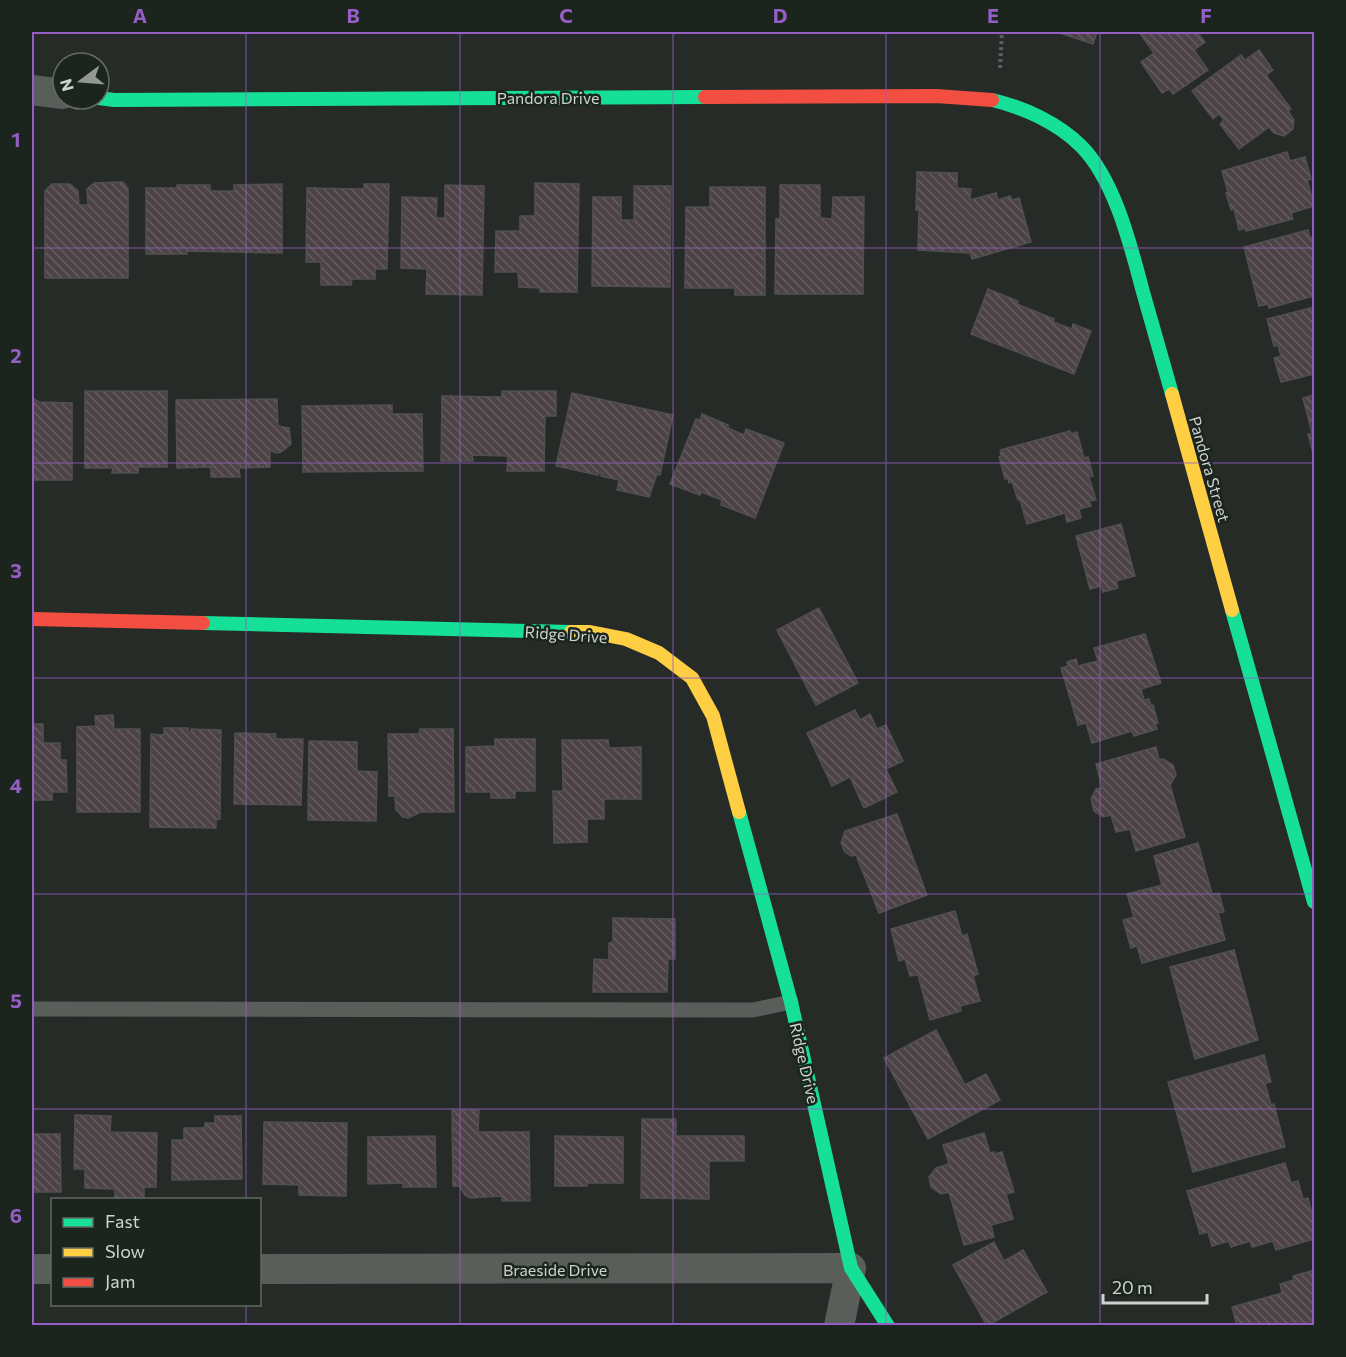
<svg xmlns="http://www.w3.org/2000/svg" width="1346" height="1357" viewBox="0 0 1346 1357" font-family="Commissioner,sans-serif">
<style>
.building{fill:url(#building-back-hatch);stroke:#50504f;stroke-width:1.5}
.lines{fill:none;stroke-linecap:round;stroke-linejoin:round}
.path{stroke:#5c5f5d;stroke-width:4;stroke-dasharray:3 3;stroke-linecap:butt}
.lane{stroke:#5a5e5b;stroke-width:15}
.street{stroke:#5a5e5b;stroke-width:30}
.fast{stroke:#16e098;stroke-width:14}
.slow{stroke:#ffcf43;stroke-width:14}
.jam{stroke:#f24e42;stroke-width:14}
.grid{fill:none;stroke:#945ec4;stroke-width:1.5;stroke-opacity:0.55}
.labels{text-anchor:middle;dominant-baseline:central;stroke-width:5;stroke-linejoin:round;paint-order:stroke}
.street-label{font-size:16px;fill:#cdd3cf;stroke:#1b241d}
.neatline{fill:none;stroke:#945ec4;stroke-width:2}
.grid-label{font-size:20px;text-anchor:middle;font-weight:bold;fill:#945ec4}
</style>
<defs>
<pattern id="building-back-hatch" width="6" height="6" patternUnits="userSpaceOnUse" patternTransform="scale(1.5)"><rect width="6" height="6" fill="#4c4247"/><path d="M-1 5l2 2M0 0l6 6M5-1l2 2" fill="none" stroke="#655c60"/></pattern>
</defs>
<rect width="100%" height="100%" fill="#262b28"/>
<g class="building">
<polygon points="1057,32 1097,32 1093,44"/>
<polygon points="1139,32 1197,32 1205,42 1194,50 1208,70 1173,94 1169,89 1162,93 1141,62 1154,53"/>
<polygon points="1259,50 1273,70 1266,75 1291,109 1288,111 1294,120 1293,129 1284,136 1274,133 1269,127 1239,149 1220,124 1224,120 1219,114 1213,119 1192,91 1241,55 1245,60"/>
<polygon points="1287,152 1290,161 1305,157 1311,179 1307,180 1314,206 1291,213 1293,219 1246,231 1245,228 1239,230 1234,209 1231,210 1226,193 1228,192 1222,171"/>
<polygon points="917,172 957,173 957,188 971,189 970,200 996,193 998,200 1010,196 1012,200 1019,198 1031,242 972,259 970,253 918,250 919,210 916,210"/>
<polygon points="123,182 128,189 128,278 45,278 45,191 52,184 70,184 78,191 79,205 88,205 87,189 94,183"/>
<polygon points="535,183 579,184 577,292 540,292 540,288 519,287 518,272 495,272 496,231 520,231 520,216 535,216"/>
<polygon points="282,184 282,253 187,251 187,254 146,254 146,188 177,188 177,185 210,185 210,191 234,191 234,185"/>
<polygon points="364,184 389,184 387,269 375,269 375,279 352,279 351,285 321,285 321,262 306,262 307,188 364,189"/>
<polygon points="445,185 484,186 482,295 426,294 427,269 401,268 402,197 437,198 436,218 445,218"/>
<polygon points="780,185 820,185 820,218 832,219 833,197 864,197 863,294 775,294 776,219 780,219"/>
<polygon points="634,186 671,186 670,287 592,286 593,197 621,197 621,220 634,220"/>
<polygon points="710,187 765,187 765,295 735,295 735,288 685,288 686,207 710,207"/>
<polygon points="1308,230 1310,238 1314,236 1314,296 1269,308 1268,304 1259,306 1244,247"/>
<polygon points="988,289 1018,301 1017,304 1054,319 1053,322 1072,329 1073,324 1091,331 1074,374 971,334"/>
<polygon points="1314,307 1314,374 1281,382 1274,358 1281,356 1278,345 1274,346 1267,319"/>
<polygon points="85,391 167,391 167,467 138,467 138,473 112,473 113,468 85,468"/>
<polygon points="502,391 556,391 556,416 545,416 544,471 507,471 508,456 472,455 473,461 441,461 442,396 502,397"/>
<polygon points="572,393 673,415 660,475 657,474 649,497 617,490 619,480 601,476 602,473 598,473 598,475 556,466"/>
<polygon points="1314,395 1314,457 1308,434 1312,433 1303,398"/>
<polygon points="32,398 39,402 72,403 72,480 32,480"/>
<polygon points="277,399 278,426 289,428 291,444 281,452 276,453 270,450 270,467 239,468 240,477 211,477 211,467 177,468 176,400"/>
<polygon points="392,405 392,414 422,414 423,471 303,472 302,406"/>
<polygon points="702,414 728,425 728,428 744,435 746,429 784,443 755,518 721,505 722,500 701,492 700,495 670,484 696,419 700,420"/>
<polygon points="1070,431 1071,434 1077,432 1084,458 1088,457 1093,476 1089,477 1096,500 1089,501 1091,506 1079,509 1081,518 1067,522 1065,513 1027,524 1020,500 1018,500 1012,482 1009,483 1008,478 1005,479 999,457 1001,456 1000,450"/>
<polygon points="1121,524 1135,576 1116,581 1118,588 1103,592 1101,586 1090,589 1076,536"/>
<polygon points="819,608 858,683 816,705 777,630"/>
<polygon points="1145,634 1161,683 1141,689 1144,700 1149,699 1151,706 1153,705 1158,723 1155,724 1157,729 1134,736 1132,731 1092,743 1086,723 1078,725 1061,668 1068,666 1067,662 1076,659 1078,666 1098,661 1094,648"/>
<polygon points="855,710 860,720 870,714 877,729 886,725 903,761 886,769 897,792 864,808 850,777 832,786 807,733"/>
<polygon points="113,715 114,729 140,729 140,812 77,812 77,727 96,726 95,716"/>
<polygon points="32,724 43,724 43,743 60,743 60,760 66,760 67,792 52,792 52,800 32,800"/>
<polygon points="164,728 188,728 188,732 191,732 191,729 221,730 220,819 216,820 216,828 150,827 151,734 164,735"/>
<polygon points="420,729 453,729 454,812 421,812 408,818 403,817 396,810 395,798 397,796 389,796 388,734 419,734"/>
<polygon points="235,733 276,734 275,739 303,739 301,805 234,804"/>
<polygon points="495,739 535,739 535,791 515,791 515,798 491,798 491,792 466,792 466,747 495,746"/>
<polygon points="562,740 608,740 609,748 641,747 641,799 604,799 604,819 587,819 587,842 554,843 553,791 563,791"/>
<polygon points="309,741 357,742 357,771 377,772 376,821 308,820"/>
<polygon points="1156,747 1159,760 1163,759 1173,765 1176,775 1170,785 1185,837 1136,851 1130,829 1116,832 1111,815 1103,817 1094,811 1091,799 1096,789 1102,788 1096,764"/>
<polygon points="897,814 927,895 879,913 856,855 851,856 845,852 841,843 845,831"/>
<polygon points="1198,843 1212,894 1219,893 1224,912 1218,913 1225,940 1142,963 1137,946 1131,948 1123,920 1134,917 1127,894 1162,885 1154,856"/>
<polygon points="955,911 962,936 967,934 978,974 973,976 980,1001 960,1006 961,1011 930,1020 918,975 910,976 905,959 899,961 891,929"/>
<polygon points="613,918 675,919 675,959 668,959 667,992 593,992 594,959 609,960 609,943 613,942"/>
<polygon points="1234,950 1258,1040 1195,1059 1170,967"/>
<polygon points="936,1030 965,1085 986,1074 1000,1100 928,1139 884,1058"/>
<polygon points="1264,1055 1271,1082 1265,1083 1271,1105 1274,1104 1285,1147 1193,1172 1168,1082"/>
<polygon points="452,1110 479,1110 478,1132 529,1132 530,1201 502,1201 502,1196 470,1198 465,1195 459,1186 453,1186"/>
<polygon points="75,1115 111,1116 110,1132 157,1133 156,1187 144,1187 144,1199 115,1198 115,1189 85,1188 85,1169 74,1169"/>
<polygon points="215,1116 241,1116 242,1179 172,1180 172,1140 184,1140 184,1128 205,1128 205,1123 215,1123"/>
<polygon points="642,1119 676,1119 676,1136 744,1136 744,1161 709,1161 709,1199 641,1198"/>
<polygon points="264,1122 347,1123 346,1196 299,1195 299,1185 263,1184"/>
<polygon points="984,1133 990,1153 994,1152 994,1154 1002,1152 1014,1192 1006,1194 1013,1219 991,1225 994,1237 964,1245 949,1192 941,1194 931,1187 929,1177 936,1168 949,1164 943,1145"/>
<polygon points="32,1134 60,1134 61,1192 32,1192"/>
<polygon points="435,1136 436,1187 403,1187 403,1183 368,1184 368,1137"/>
<polygon points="555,1136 623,1137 623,1183 587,1183 587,1186 555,1186"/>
<polygon points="1285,1163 1291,1183 1298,1181 1303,1199 1308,1198 1314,1221 1314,1239 1276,1250 1273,1241 1252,1247 1250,1241 1231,1247 1229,1241 1212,1246 1208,1232 1200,1234 1187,1191"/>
<polygon points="994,1242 1004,1261 1023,1250 1047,1292 987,1326 953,1265"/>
<polygon points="1314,1270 1314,1326 1237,1326 1232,1307 1282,1293 1280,1284 1294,1280 1293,1276"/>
</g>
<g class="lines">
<polyline class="path" points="1000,68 1002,32"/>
<polyline class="lane" points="32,1009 753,1010 791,1002"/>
<g class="street">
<polyline points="32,90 63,94"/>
<polyline points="32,1269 52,1269"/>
<polyline points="260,1269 851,1268 839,1326"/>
</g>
<g class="fast">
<polyline points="99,98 114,100 705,97"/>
<path d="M992,100C1023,107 1058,123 1081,146C1115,180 1131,247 1143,292C1153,326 1162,360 1172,394"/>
<polyline points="1232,610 1314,902"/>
<polyline points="203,623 571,632"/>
<polyline points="739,812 791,1002 851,1268 888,1326"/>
</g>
<g class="slow">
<polyline points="1172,394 1232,610"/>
<polyline points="571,632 590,632 626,639 659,653 692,678 713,716 739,812"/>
</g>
<g class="jam">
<polyline points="705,97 936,96 992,100"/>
<polyline points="32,619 203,623"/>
</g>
</g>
<path class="grid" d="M246,32V1200M460,32V1326M673,32V1326M886,32V1326M1100,32V1326M32,248H1314M32,463H1314M32,678H1314M32,894H1314M32,1109H1314M246,1304V1326"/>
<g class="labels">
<g class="street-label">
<text x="548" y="97">Pandora Drive</text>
<text transform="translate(1210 469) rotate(74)">Pandora Street</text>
<text transform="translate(566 634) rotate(4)">Ridge Drive</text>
<text transform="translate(805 1063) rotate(77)">Ridge Drive</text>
<text x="555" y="1269">Braeside Drive</text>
</g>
</g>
<rect width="1346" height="1357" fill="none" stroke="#1b241d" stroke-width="66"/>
<rect x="51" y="1198" width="210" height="108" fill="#1b241d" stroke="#626a64" stroke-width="1.5"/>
<rect x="63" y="1218" width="30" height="9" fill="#16e098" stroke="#626a64" stroke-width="1.5"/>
<text x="105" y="1228" font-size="18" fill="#cdd3cf">Fast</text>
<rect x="63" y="1248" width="30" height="9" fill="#ffcf43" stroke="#626a64" stroke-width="1.5"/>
<text x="105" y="1258" font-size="18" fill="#cdd3cf">Slow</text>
<rect x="63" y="1278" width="30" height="9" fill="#f24e42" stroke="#626a64" stroke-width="1.5"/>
<text x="105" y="1288" font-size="18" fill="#cdd3cf">Jam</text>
<g transform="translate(81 81) rotate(254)"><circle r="28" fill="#1b241d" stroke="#626a64" stroke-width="1.5"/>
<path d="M0-4.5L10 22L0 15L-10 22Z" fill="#939895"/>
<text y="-9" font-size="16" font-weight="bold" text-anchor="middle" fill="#cdd3cf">N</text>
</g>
<path d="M1103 1294v9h104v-9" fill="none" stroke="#cdd3cf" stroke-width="3"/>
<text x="1112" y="1294" font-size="18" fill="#cdd3cf" stroke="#1b241d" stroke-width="4.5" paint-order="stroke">20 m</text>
<rect x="33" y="33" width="1280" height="1291" class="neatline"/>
<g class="grid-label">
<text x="140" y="23">A</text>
<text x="353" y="23">B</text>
<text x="566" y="23">C</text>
<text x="780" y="23">D</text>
<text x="993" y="23">E</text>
<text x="1206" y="23">F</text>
<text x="16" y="147">1</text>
<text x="16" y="363">2</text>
<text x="16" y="578">3</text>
<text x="16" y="793">4</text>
<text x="16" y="1008">5</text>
<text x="16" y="1223">6</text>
</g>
</svg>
